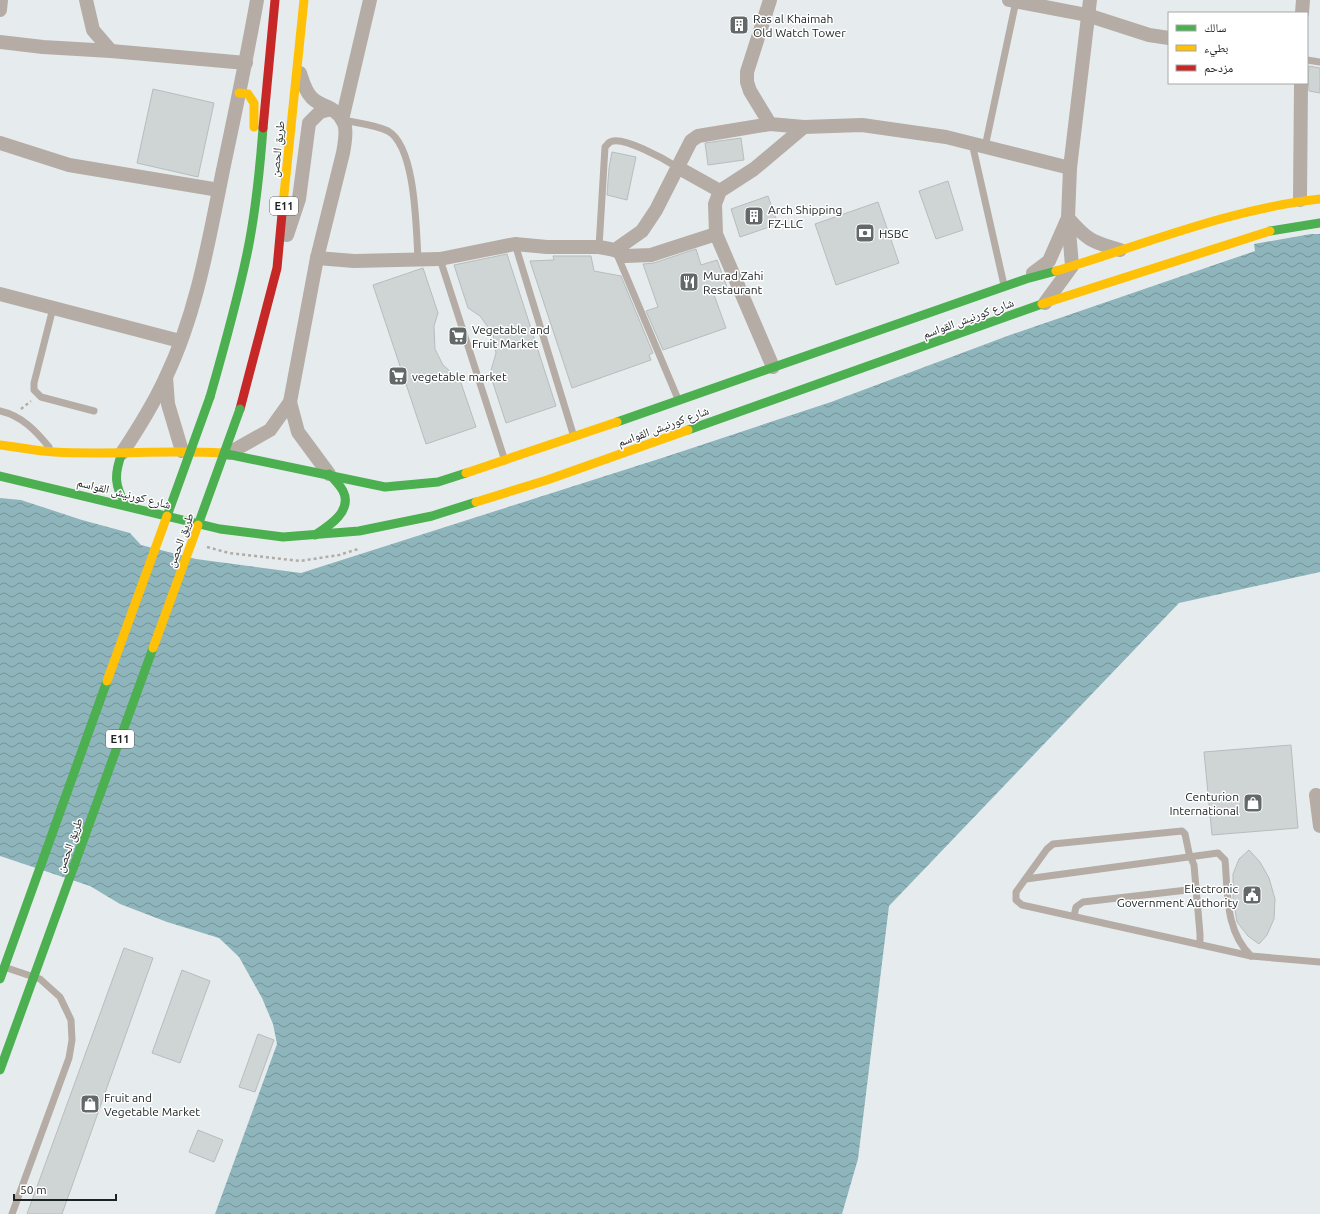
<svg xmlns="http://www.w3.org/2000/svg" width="1320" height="1214" viewBox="0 0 1320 1214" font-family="Ubuntu,'Noto Naskh Arabic',sans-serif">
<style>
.water{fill:url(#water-waves)}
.building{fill:#cfd4d5;stroke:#b7bcbd}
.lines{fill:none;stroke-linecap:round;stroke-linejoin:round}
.path{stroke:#b0ada9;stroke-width:2.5;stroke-dasharray:3 3;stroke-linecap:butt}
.lane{stroke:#b5aca5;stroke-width:7}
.street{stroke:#b5aca5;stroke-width:14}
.fast{stroke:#4caf50;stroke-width:9}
.slow{stroke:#ffc107;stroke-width:9}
.jam{stroke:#c62828;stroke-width:9}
.fast-bridge{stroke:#4caf50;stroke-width:9}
.slow-bridge{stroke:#ffc107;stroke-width:9}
.labels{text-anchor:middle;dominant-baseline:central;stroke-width:3;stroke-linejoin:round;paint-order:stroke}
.shield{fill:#fff;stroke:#616464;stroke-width:1}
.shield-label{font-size:11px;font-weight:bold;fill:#1d2222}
.poi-label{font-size:12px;fill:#1d2222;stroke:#fff;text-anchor:start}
.street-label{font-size:12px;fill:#1d2222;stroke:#fff}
</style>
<defs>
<pattern id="water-waves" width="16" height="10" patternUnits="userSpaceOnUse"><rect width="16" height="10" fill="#8fb5bc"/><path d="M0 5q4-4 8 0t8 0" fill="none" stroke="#749398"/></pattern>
</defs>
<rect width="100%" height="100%" fill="#e6ecee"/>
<polygon class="water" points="1311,234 1320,234 1320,572 1179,603 889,906 858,1159 842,1214 215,1214 277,1044 273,1024 262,998 239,957 219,938 167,922 120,904 90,886 0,856 0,498 21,500 82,520 130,533 141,545 196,559 301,573 665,457 831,402 1010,335 1255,251 1254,244"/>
<g class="building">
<circle cx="739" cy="25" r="7"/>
<polygon points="1309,66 1320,68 1320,93 1309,91 1308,78"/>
<polygon points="153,89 214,103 198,177 137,163"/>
<polygon points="741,138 744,160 708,165 705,143"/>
<polygon points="612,152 636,157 627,200 607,195 609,168"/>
<polygon points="948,181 963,230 936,239 919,191"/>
<polygon points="768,196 778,224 740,237 731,209"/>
<polygon points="878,202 899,263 836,285 815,224"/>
<polygon points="696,249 701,265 717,260 727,287 713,292 726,328 663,350 646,311 658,307 643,264 654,263"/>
<polygon points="507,254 556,406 506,423 490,374 496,353 493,334 480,316 468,308 454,265"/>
<polygon points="553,256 591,256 594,271 621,276 653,353 649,355 651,360 572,388 530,261 554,260"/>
<polygon points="423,268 438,313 434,326 435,349 443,365 460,380 476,427 426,444 373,285"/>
<polygon points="1291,745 1298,828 1212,835 1204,752"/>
<polygon points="1249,850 1260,862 1269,878 1275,899 1274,919 1267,935 1259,944 1248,936 1237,922 1233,898 1233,874 1239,859"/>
<polygon points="124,948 153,958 62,1214 27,1214"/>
<polygon points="182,970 210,981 180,1063 152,1053"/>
<polygon points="258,1034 274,1040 255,1092 239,1087"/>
<polygon points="198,1130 223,1140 214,1162 189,1152"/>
</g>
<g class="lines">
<g class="path">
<polyline points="21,409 31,401"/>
<polyline points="207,547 229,553 300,561 339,555 358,549"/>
</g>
<g class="lane">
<polyline points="1307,60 1320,62"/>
<path d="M343,120C357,123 376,125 388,131C416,147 416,229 418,259"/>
<polyline points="972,143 1004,285"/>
<polyline points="985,147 1016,1"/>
<polyline points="515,244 574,437"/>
<path d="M599,247L605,147C607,145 608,143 610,142C622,135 666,160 677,167"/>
<polyline points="616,252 678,399"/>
<polyline points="440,259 505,461"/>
<polyline points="53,308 34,383 34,390 41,397 94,411"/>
<path d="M0,411C22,416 36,431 49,447"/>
<path d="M1026,879L1218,853L1225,860C1228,893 1225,931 1251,956"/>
<polyline points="1074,916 1076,907 1083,902 1196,889"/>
<polyline points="1200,945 1200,934 1194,865 1189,853 1185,834 1182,831 1053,844 1047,849 1016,892 1016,900 1022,905 1251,956 1320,962"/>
<polyline points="7,968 40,979 60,997 71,1020 72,1040 69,1058 12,1214"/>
</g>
<g class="street">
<polyline points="86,0 93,30 111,51"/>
<polyline points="770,0 747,72 747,82 750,91 770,124 804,127 862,125 946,137 1070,168"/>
<polyline points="1009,0 1087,15 1149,35 1169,38"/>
<polyline points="0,10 1,0"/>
<polyline points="1302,13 1303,0"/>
<polyline points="0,42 43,47 111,51 246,63"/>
<polyline points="342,120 370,0"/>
<polyline points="0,143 69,165 219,190"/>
<polyline points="677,167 720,191"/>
<polyline points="1300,200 1301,83"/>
<path d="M1068,218C1087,240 1092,242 1120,250"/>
<polyline points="287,235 299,199 309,123 320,112 331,109"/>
<polyline points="615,250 626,256 651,255 716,234"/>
<polyline points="317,258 354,261 440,259 515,244 547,247 599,247 615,250 642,231 656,210 691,141 698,136 770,124"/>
<polyline points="1033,273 1049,261 1067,220"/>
<polyline points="0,294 180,341"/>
<polyline points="1045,303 1072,266 1068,218 1070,168 1090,0"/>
<polyline points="773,367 716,234 715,204 720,191 754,169 804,127"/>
<polyline points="166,377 168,404 182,451"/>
<polyline points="290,402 298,432 329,474"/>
<path d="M122,453C138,429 154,403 166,377C197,312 209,239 223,170C235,113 247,57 257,0"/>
<path d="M229,453L270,430L290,402L317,258L343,153C347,132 349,118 328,107C323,105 316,102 312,98C305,91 303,82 300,73"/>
<polyline points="1316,795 1320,826"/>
</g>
<g class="fast">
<polyline points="1270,231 1320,223"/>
<path d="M210,397C224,348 238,299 248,249C256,209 260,168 263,128"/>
<polyline points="617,422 1026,279 1056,271"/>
<polyline points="688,430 1042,304"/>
<path d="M122,453C114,474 114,487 127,506"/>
<polyline points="222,453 385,487 438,482 466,473"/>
<polyline points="0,476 220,529 283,537 359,531 432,516 476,502"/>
<path d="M315,535C329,526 353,511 343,491C340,485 334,479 329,474"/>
</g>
<g class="slow">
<polyline points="239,93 248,94 254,103 254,127"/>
<polyline points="282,214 304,0"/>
<path d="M1056,271C1143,245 1229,209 1320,199"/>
<polyline points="1042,304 1270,231"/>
<path d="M0,445C18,447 36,451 54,452C110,455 166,450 222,453"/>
<polyline points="466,473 617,422"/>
<polyline points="476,502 547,480 688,430"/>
</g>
<g class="jam">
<polyline points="263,128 275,0"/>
<polyline points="240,409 277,268 282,214"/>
</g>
<g class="fast-bridge">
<polyline points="167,516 210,397"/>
<polyline points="198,525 240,409"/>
<polyline points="0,979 107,681"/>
<polyline points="0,1070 153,648"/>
</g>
<g class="slow-bridge">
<polyline points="153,648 198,525"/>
<polyline points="107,681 167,516"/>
</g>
</g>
<defs>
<g id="building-square" transform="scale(1)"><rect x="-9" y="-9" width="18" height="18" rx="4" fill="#636969" stroke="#fff"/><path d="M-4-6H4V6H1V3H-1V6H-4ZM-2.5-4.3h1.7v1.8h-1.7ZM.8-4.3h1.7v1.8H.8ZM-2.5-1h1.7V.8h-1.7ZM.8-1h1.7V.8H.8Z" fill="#fff"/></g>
<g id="bank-square" transform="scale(1)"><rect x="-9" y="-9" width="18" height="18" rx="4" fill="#636969" stroke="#fff"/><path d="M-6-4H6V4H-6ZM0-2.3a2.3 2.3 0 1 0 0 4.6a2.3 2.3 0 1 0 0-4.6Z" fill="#fff"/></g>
<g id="restaurant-square" transform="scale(1)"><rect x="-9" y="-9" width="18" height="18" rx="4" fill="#636969" stroke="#fff"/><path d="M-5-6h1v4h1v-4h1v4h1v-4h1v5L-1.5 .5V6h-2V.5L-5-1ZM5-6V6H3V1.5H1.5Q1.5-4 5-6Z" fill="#fff"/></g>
<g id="supermarket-square" transform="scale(1)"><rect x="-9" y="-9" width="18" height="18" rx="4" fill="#636969" stroke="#fff"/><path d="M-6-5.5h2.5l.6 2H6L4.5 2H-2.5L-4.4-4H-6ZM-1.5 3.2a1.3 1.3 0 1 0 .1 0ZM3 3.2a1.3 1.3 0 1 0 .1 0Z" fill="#fff"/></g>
<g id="shop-square" transform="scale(1)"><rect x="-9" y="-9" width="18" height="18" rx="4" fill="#636969" stroke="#fff"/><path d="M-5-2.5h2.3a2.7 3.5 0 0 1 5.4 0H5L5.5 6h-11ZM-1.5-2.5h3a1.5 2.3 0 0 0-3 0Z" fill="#fff"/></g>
<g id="civic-square" transform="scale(1)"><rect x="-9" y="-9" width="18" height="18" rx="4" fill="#636969" stroke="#fff"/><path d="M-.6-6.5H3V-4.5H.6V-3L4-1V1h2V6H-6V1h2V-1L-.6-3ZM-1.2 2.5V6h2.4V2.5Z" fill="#fff"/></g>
</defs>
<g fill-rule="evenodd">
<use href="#building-square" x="739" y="25"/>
<use href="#building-square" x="754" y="216"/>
<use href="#bank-square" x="865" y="233"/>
<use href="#restaurant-square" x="689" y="282"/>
<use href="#supermarket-square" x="458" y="336"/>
<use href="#supermarket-square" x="398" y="376"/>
<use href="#shop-square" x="1253" y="803"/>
<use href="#civic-square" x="1252" y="895"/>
<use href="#shop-square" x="90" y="1104"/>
</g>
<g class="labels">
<g class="shield">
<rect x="270" y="197" width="28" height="18" rx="3"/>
<rect x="106" y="730" width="28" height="18" rx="3"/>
</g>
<g class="shield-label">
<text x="284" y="206">E11</text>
<text x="120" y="739">E11</text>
</g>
<g class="poi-label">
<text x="753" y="18">Ras al Khaimah<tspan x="753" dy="14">Old Watch Tower</tspan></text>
<text x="768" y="209">Arch Shipping<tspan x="768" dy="14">FZ-LLC</tspan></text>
<text x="879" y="233">HSBC</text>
<text x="703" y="275">Murad Zahi<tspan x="703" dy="14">Restaurant</tspan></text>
<text x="472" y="329">Vegetable and<tspan x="472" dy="14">Fruit Market</tspan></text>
<text x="412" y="376">vegetable market</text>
<text x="1239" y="796" text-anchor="end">Centurion<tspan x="1239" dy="14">International</tspan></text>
<text x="1238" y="888" text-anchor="end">Electronic<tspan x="1238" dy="14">Government Authority</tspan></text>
<text x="104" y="1097">Fruit and<tspan x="104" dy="14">Vegetable Market</tspan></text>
</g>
<g class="street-label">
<text transform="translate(277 149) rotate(-84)">طريق الحصن</text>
<text transform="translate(968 318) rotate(-20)">شارع كورنيش القواسم</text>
<text transform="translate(663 426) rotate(-20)">شارع كورنيش القواسم</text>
<text transform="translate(124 493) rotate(14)">شارع كورنيش القواسم</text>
<text transform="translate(180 540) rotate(-70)">طريق الحصن</text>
<text transform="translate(69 845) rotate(-70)">طريق الحصن</text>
</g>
</g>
<rect x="1168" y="12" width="140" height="72" fill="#ffffff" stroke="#a5a7a7"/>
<rect x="1176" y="25" width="20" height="6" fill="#4caf50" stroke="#a5a7a7"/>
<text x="1204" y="32" font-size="12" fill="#1d2222">سالك</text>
<rect x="1176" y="45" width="20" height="6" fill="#ffc107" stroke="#a5a7a7"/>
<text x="1204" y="52" font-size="12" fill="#1d2222">بطيء</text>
<rect x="1176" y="65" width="20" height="6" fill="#c62828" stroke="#a5a7a7"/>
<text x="1204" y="72" font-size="12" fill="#1d2222">مزدحم</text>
<path d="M14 1194v6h102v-6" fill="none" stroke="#1d2222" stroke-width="2"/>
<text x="20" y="1194" font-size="12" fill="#1d2222" stroke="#ffffff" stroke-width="3" paint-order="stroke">50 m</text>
</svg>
